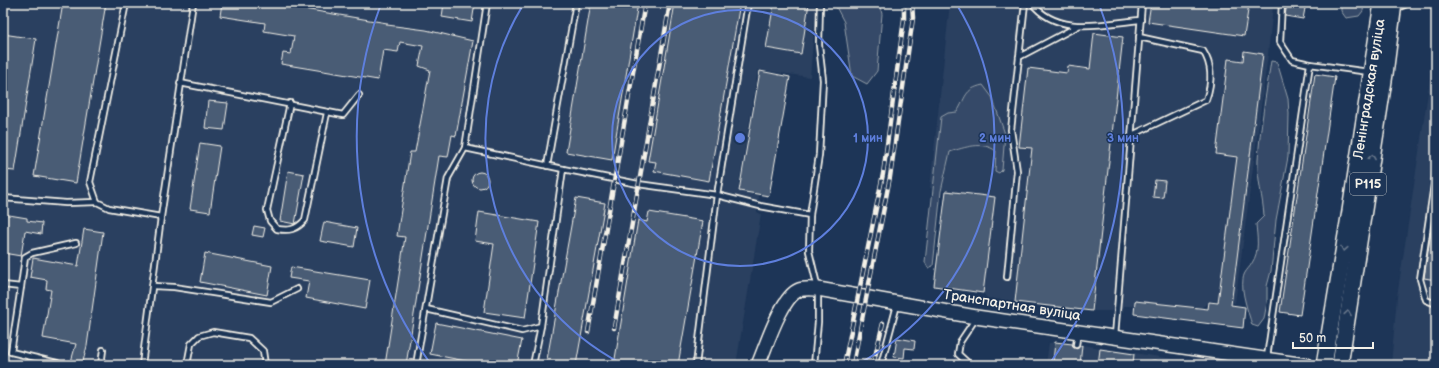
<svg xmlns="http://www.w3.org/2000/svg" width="1439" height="368" viewBox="0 0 1439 368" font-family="'Balsamiq Sans',sans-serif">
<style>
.built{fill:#2a4060}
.green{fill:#354a67;stroke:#949ea8}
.building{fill:#485b74;stroke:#f4f1e8}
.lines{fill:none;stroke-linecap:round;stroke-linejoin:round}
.service-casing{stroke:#f4f1e8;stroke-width:8}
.secondary-casing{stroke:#f4f1e8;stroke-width:16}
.primary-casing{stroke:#f4f1e8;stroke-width:18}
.service{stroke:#1d3557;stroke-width:4.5}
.secondary{stroke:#1d3557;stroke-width:13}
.primary{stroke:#1d3557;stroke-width:15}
.rail-casing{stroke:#f4f1e8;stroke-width:4.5}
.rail{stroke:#1d3557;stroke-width:3;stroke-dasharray:9;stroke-linecap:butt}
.oneway{stroke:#68778a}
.ring{fill:none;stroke:#5e7fdd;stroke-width:2}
.labels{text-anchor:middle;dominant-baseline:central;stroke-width:3;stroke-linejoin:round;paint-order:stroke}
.shield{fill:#1d3557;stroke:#b4b9bc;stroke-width:1}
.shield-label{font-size:13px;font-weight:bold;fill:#f4f1e8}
.street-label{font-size:14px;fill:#f4f1e8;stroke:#1d3557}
.centre{fill:#5e7fdd;stroke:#1d3557;stroke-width:2}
.ring-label{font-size:12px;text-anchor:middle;font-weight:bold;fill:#5e7fdd;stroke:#1d3557;stroke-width:3;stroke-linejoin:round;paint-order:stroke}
</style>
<rect width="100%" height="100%" fill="#1d3557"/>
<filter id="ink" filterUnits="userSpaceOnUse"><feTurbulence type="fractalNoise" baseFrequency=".025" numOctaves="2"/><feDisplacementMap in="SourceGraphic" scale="8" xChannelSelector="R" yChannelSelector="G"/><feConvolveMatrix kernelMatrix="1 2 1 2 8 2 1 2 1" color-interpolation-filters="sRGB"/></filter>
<g filter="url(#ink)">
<g class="built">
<polygon points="3,3 816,3 810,77 758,70 738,191 759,196 757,212 761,214 736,365 3,365"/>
<polygon points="950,3 1272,3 1273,6 1268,54 1235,303 1218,301 1209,302 1201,308 1124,306 1123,313 1117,311 1092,311 987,298 983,293 934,286 946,191 930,188"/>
<polygon points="1436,40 1436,365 1391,365 1397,297"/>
<polygon points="1055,342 1082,345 1212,365 1046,365 1049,343"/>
</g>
<g class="green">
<polygon points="834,3 879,3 882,14 877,71 867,84 852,76 844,22"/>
<polygon points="1341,3 1364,3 1363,11 1359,16 1346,18 1341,11"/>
<path d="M1271,61L1277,62L1288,99L1289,114L1288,157L1276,220L1271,271L1267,286V302L1264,319L1258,327L1252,325C1248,311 1241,293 1243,279C1244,271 1249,269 1252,263C1260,251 1257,237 1256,224L1264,216C1263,197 1257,180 1258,160C1260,128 1266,94 1271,61Z"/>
<path d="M983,85L992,97L1005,134L1002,170L999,173L995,171L996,151C983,141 965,147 950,152L941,191L933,266L928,268L925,262L941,117L948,113L957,112C966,98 964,89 983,85Z"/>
</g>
<g class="building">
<polygon points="63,3 106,3 76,183 34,176"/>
<polygon points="222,3 268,3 387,23 387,25 426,30 473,41 456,136 452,135 448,157 439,156 406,365 385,365 405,237 397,236 410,152 415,152 430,70 419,66 423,46 400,42 398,52 383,50 378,80 281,64 283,53 291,54 294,36 264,31 265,23 220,16"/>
<polygon points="444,3 475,3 472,22 442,17"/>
<polygon points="591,3 638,3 612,160 566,152"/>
<polygon points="675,3 740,3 709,181 654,171 656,162 648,161"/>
<polygon points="774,3 809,3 801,54 766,48"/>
<polygon points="1151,3 1249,4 1244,36 1148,22"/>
<polygon points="1287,3 1306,3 1303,19 1285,16"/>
<polygon points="1094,33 1123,37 1092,311 1015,302 1032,148 1019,147 1028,68 1067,73 1068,66 1090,69"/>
<polygon points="3,34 36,39 15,171 3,170"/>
<polygon points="1244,51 1263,54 1231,305 1245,307 1243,328 1134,314 1135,301 1208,309 1209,302 1218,303 1237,157 1216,154 1228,59 1243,61"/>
<polygon points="760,71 790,77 769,196 739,191"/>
<polygon points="1315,74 1335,77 1300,315 1280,312"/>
<polygon points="208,101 228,103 224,130 205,128"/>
<polygon points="200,143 220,146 210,212 190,209"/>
<polygon points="288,171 304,174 295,224 280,221"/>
<circle cx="480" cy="180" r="8"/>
<polygon points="1155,180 1165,181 1163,198 1153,197"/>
<polygon points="946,191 995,197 983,293 934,286"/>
<polygon points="576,198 605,203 576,365 546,365"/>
<polygon points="479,212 539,222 525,318 484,312 494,244 475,241"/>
<polygon points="649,212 703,221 678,365 614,365 638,220 647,222"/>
<polygon points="3,214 27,218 27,221 42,223 41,234 25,231 21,256 3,253"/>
<polygon points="324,222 357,228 354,247 320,241"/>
<polygon points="254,226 265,228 263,237 252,235"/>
<polygon points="84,229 103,232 87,346 82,365 70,365 76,344 43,338 51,290 46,289 47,280 30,277 33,258 78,266"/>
<polygon points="1431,232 1436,232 1436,280 1424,278"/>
<polygon points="205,253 272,266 267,295 200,282"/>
<polygon points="291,267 370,280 365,309 306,298 309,281 289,278"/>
<polygon points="436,323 522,340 517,365 486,365 430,354"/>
<polygon points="897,338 915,341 914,349 905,348 904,358 894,357"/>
<polygon points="1055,342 1072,344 1076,349 1082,345 1080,365 1053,362"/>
<polygon points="1100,349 1134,354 1133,365 1098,365"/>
</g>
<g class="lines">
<g class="service-casing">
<g id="service">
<polyline points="126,3 90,182 97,202 109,208 161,217"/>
<path d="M1032,3C1058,37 1104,23 1141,20"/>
<polyline points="1282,3 1280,42 1292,60 1310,64 1369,72"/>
<polyline points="1397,8 1409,3"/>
<polyline points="1019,57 1078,26"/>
<polyline points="180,83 343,115 359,95"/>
<path d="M290,103L267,210L270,221L277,229C289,231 296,230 305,220L327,113"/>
<path d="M1132,135L1206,100C1212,83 1213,66 1203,51L1139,37"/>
<polyline points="465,148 563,169"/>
<polyline points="547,166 576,3"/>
<polyline points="1436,171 1420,279 1426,300 1436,304"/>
<polyline points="3,198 66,203 97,202"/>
<polyline points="1007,277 1017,171 1011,130 1025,3"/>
<polyline points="3,285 21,287 11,352 57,363"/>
<polyline points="153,286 174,287 271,302 297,289"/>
<polyline points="21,287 25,257 32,253 76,243"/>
<polyline points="426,309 522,331 541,326 563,169 638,184 717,195 760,206 810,215"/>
<polyline points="1115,336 1142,3"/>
<polyline points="1076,345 1078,333"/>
<polyline points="1267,357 1310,64"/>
<polyline points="101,365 103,350"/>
<polyline points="142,365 161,217 193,3"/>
<polyline points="187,365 191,344 199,336 213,332 249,338 263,351 265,365"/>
<polyline points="416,365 448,178 465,148 487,3"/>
<polyline points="533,365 541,326"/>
<polyline points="696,365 717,195 748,3"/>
<polyline points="814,365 818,322 818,289 809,251 810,215 819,155 823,80 819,45 820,3"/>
<polyline points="881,365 897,305"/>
<polyline points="970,365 958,354 960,342 976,318"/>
<polyline points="1154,365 1154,364"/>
</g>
</g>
<g class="secondary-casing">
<path id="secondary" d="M758,365C766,347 781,297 799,290C804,288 812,289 818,289L976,317L1306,365"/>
</g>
<g class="primary-casing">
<g id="primary">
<polyline points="1324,365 1350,211 1382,3"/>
<polyline points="1340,365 1385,74 1394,3"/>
</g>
</g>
<use href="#service" class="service"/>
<use href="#secondary" class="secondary"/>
<use href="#primary" class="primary"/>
<g class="rail-casing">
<g id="rail">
<polyline points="614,328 670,3"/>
<polyline points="588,332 645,3"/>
<polyline points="844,365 883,174 904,19 904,3"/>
<polyline points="853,365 890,177 913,18 912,3"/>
<polyline points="873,365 883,323"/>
</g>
</g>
<use href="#rail" class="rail"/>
</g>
<defs><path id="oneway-chevron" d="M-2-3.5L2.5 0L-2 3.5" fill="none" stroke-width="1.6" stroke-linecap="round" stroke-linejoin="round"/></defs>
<g class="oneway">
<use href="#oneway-chevron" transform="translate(1372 157) rotate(-81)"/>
<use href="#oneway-chevron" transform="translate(1344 249) rotate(100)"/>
<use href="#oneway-chevron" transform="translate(1348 313) rotate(-81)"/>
</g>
</g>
<g class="ring">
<circle cx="740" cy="138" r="128"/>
<path d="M622 364A255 255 0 0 1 523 5M957 5A255 255 0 0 1 858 364"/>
<path d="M430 363A383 383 0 0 1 381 4M1099 4A383 383 0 0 1 1050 363"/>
</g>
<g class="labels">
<rect class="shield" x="1350" y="173" width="36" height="22" rx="3"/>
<g class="shield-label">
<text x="1368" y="184">Р115</text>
</g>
<g class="street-label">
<text transform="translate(1369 89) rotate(-81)">Ленінградская вуліца</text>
<text transform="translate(1012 305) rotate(9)">Транспартная вуліца</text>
</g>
</g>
<circle cx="740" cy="138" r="6" class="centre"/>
<g class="ring-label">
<text x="868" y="142">1 мин</text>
<text x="995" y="142">2 мин</text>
<text x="1123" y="142">3 мин</text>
</g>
<rect width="1439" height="368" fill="none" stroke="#1d3557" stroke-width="16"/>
<rect x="8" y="8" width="1423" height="352" fill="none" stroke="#f4f1e8" stroke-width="1.5" filter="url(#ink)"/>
<path d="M1293 342v6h80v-6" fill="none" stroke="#f4f1e8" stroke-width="2"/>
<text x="1299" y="342" font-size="12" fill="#f4f1e8" stroke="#1d3557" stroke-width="3" paint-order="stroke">50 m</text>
</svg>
